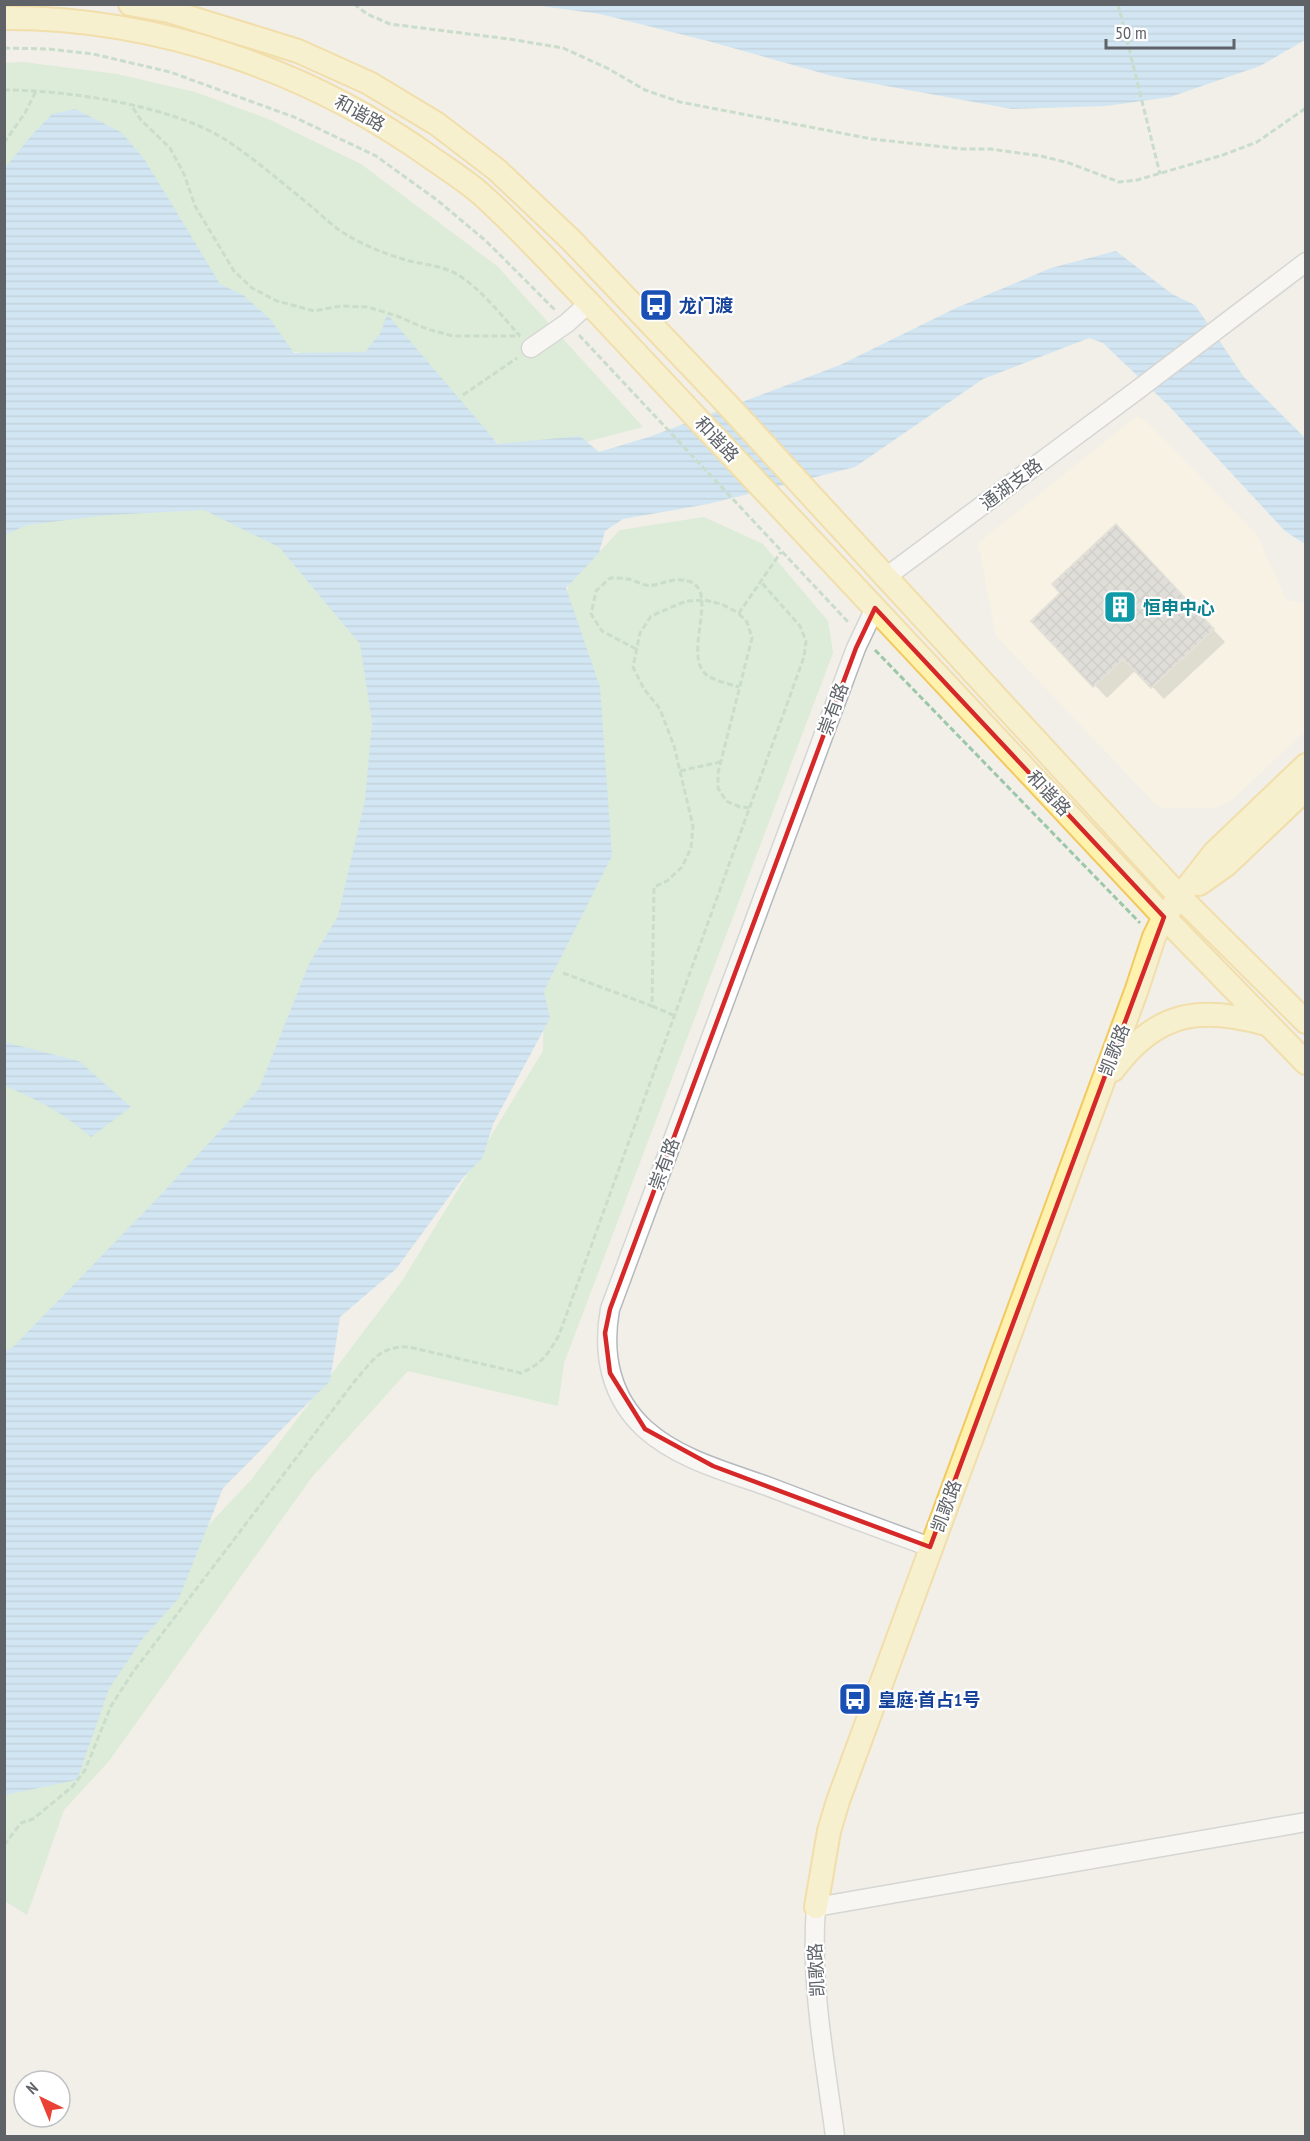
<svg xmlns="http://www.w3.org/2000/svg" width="1310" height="2141" viewBox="0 0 1310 2141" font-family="'PT Sans Narrow','Noto Sans SC',sans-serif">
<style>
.commercial{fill:#fef7e0}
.green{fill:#c5e8c5}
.water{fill:url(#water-rules)}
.shadow{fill:#0003}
.building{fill:url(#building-cross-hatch);stroke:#d6d1c6;stroke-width:1.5}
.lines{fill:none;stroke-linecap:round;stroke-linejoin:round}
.minor-casing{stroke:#b5b8bc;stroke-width:21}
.major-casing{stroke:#f2c960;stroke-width:26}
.path{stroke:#9cc7a9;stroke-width:3;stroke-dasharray:6 3;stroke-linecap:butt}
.minor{stroke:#fff;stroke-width:18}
.major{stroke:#fff2af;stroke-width:22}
.marked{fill:none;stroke:#d62828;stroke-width:4.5;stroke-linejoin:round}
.labels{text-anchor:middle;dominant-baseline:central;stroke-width:4.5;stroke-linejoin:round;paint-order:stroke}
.street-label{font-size:18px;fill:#5f6368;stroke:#fff}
.transit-label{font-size:18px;font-weight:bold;fill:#164399;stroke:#fff;text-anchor:start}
.culture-label{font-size:18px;font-weight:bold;fill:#0d838f;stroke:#fff;text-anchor:start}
</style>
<defs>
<pattern id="water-rules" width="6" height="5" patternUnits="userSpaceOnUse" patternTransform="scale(1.5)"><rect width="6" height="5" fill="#aadaff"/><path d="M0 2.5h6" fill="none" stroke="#8eb4d2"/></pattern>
<pattern id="building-cross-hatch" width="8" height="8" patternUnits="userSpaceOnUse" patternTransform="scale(1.5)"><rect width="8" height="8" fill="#cccac5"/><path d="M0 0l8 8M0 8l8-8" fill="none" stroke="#a9a8a4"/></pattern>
</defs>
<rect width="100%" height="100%" fill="#f1efe8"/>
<polygon class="commercial" points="1137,416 1149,424 1258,536 1286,600 1305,603 1305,731 1231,801 1216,808 1163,808 1157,806 996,636 978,543"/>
<g class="green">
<polygon points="23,62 117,74 195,92 268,119 361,164 497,266 643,427 516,460 421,368 279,350 5,181 5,63"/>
<polygon points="175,463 376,605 388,912 199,1227 5,1404 5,500"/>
<polygon points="704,517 763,544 828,621 833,653 564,1363 558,1406 408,1371 312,1477 109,1761 64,1810 27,1915 5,1901 4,1783 98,1642 251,1480 402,1281 543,1051 544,991 561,613 569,584 620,530"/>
</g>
<g class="water">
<polygon points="1305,4 1305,40 1260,66 1170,97 1106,106 1012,109 832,76 708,41 600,14 534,5"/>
<polygon points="75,109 121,132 145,160 220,284 243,295 270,319 294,353 365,352 381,332 387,314 498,444 580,436 599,452 649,437 840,365 956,308 1051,268 1116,251 1172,294 1195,305 1244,377 1305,438 1305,544 1285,531 1168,405 1103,343 1089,338 983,379 855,467 708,504 623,519 605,531 599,553 566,588 600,687 612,856 544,991 550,1018 493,1124 483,1157 462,1179 396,1269 340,1317 330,1381 223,1488 179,1598 144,1637 109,1689 77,1780 5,1795 4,1352 13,1347 152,1204 259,1089 309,964 338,916 365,800 372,722 360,644 279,547 204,510 108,515 27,525 5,535 5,168 31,136 52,114"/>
<path d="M4,1042L79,1061L131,1107L91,1137C63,1113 39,1100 5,1086Z"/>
</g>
<polygon class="shadow" points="1128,538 1225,642 1164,699 1136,670 1107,698 1033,621"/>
<g class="building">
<polygon points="1116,524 1214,629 1151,688 1123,659 1093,687 1031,621 1060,593 1052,584"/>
<polygon points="1116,524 1214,629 1151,688 1123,659 1093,687 1031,621 1060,593 1052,584"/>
</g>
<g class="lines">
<g class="minor-casing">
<g id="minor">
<polyline points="531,348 567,323 589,303"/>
<polyline points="886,577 1136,391 1306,262"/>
<path d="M875,608L856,648L610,1309C602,1353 610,1397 645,1429C677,1458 724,1471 764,1485C819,1506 875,1527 930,1547"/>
<path d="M835,2136C825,2060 810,1984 816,1907L1306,1822"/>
</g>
</g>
<g class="major-casing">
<g id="major">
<polyline points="130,4 169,11 298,51 369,83 437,124 497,170 571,240 726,403 1181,898 1306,1022"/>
<path d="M4,18C157,17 310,71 433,159C449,170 466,181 481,194C519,228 554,267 589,303L1164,917L1306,1063"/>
<polyline points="1199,884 1226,865 1306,789"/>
<path d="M1113,1070C1156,1012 1199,1005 1266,1024"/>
<polyline points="816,1907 829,1831 838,1801 1137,989 1154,937 1164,917 1214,853 1306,765"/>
</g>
</g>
<g class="path">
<polyline points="354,4 367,14 390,24 509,39 563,48 607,68 645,90 680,102 872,139 962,149 990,149 1041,156 1069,163 1119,182 1137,180 1223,155 1257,142 1306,108"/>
<polyline points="1118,4 1160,174"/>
<polyline points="4,48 49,49 93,54 170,72 294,117 376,156 437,200 486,241 556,311"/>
<path d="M4,90C68,90 176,106 229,142C257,161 285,185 312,207C323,216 334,228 347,235C365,246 386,254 406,260C424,265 442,265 458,275C479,287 503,317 520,336"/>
<polyline points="133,108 141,120 170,148 184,174 195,206 234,271 252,288 277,301 314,311 341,306 368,307 397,316 427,329 453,336 520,336"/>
<polyline points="4,143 25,113 36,91"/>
<polyline points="579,335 849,623"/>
<polyline points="463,395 517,358"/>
<polyline points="739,614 747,622 752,638 718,773 718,788 726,801 740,807 751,808"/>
<path d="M636,649L602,631L591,614L596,591L610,578C616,578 622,578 628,579C634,580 640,584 646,585C661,587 671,575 691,582C719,594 681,658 708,676C716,681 729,684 739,687"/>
<polyline points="875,650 1140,923"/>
<polyline points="680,771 720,762"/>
<polyline points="563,973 652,1006 654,887 667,881 682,867 691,848 693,826 674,746 660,709 644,689 633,667 640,633 651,616 686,601 705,600 721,604 739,613 781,552"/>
<polyline points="652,1006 675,1016"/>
<path d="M4,1845L21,1823L33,1819L72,1787L85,1770L111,1706L133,1672L354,1382C373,1361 378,1346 409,1347L521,1373C542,1364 548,1354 559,1335L804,657L806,641L800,626L761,582"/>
</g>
<use href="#minor" class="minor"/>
<use href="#major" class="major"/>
</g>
<path d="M0 0H1310V2141H0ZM875,608L1164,917L930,1547L713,1466L645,1429L610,1373L605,1333L610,1309L856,648Z" fill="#f1efe8" fill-opacity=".55" fill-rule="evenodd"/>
<path class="marked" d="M875,608L1164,917L930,1547L713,1466L645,1429L610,1373L605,1333L610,1309L856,648Z"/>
<defs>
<g id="bus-square" transform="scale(1.725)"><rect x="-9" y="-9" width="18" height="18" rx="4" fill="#1a4fb4" stroke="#fff"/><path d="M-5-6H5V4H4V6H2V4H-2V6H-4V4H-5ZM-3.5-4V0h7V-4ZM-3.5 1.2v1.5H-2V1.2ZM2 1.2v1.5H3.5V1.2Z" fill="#fff"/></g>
<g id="building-square" transform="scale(1.725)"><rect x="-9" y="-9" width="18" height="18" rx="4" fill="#0f9aa8" stroke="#fff"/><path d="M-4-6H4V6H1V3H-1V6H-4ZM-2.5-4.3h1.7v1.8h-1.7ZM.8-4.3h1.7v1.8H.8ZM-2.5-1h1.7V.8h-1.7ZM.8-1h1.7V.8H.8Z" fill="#fff"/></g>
</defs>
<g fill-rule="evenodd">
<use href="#bus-square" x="656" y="305"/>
<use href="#building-square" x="1120" y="607"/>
<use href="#bus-square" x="855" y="1699"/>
</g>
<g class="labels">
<g class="street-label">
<text transform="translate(360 113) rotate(29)">和谐路</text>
<text transform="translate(717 439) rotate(47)">和谐路</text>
<text transform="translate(1011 484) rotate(-37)">通湖支路</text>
<text transform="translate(833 709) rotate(-70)">崇有路</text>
<text transform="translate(1049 793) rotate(47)">和谐路</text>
<text transform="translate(1114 1050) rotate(-69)">凯歌路</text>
<text transform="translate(664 1164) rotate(-70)">崇有路</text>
<text transform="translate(946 1506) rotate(-70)">凯歌路</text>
<text transform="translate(816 1970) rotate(-93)">凯歌路</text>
</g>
<g class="transit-label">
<text x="679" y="305">龙门渡</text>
<text x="878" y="1699">皇庭·首占1号</text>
</g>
<g class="culture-label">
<text x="1143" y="607">恒申中心</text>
</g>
</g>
<rect width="1310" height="2141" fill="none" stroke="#5f6368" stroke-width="12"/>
<g transform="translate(42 2099) rotate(317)"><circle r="28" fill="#ffffff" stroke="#bfc1c3" stroke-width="1.5"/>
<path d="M0-4.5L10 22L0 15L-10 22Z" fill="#ea4335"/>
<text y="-9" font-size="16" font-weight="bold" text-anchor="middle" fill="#5f6368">N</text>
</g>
<path d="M1106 39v9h128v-9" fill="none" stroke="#5f6368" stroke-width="3"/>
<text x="1115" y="39" font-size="18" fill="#5f6368" stroke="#ffffff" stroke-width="4.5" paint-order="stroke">50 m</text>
</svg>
